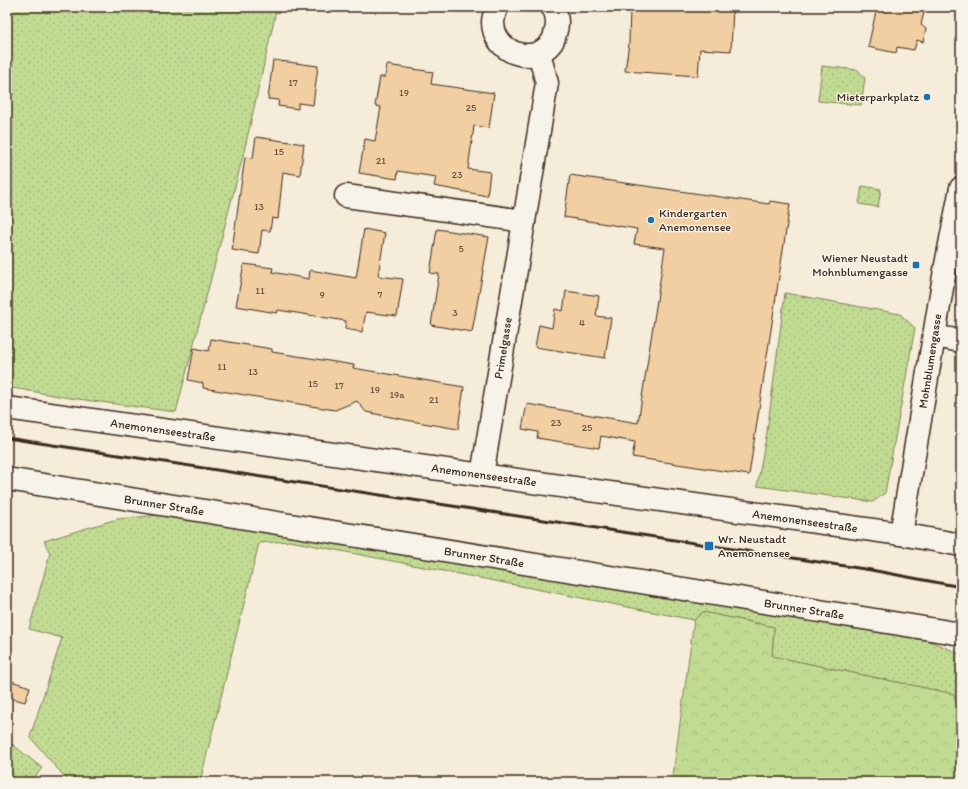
<svg xmlns="http://www.w3.org/2000/svg" width="968" height="789" viewBox="0 0 968 789" font-family="Itim,sans-serif">
<style>
.green{fill:url(#green-dots);stroke:#7e8258}
.forest{fill:url(#forest-crowns);stroke:#7e8258}
.building{fill:#f1cfa2;stroke:#3b2a1e}
.lines{fill:none;stroke-linecap:round;stroke-linejoin:round}
.minor-casing{stroke:#3b2a1e;stroke-width:25}
.major-casing{stroke:#3b2a1e;stroke-width:25}
.minor{stroke:#f7f3e8;stroke-width:22}
.major{stroke:#f7f3e8;stroke-width:22}
.rail{stroke:#3b2a1e;stroke-width:3}
.poi-dot{fill:#1f6fb2;stroke:#f7f3e8;stroke-width:1.5}
.labels{text-anchor:middle;dominant-baseline:central;stroke-width:3;stroke-linejoin:round;paint-order:stroke}
.number-label{font-size:10px;fill:#68533f}
.poi-label{font-size:12px;fill:#3b2a1e;stroke:#f7f3e8;text-anchor:end}
.street-label{font-size:12px;fill:#3b2a1e;stroke:#f7f3e8}
</style>
<defs>
<pattern id="green-dots" width="8" height="8" patternUnits="userSpaceOnUse"><rect width="8" height="8" fill="#c2db92"/><path d="M2 2h.1M6 6h.1" fill="none" stroke="#a8bc7d" stroke-width="1.8" stroke-linecap="round"/></pattern>
<pattern id="forest-crowns" width="20" height="18" patternUnits="userSpaceOnUse"><rect width="20" height="18" fill="#c2db92"/><path d="M2 6a3 3 0 1 1 6 0M12 15a3 3 0 1 1 6 0" fill="none" stroke="#a8bc7d"/></pattern>
</defs>
<rect width="100%" height="100%" fill="#f6ecda"/>
<filter id="ink" filterUnits="userSpaceOnUse"><feTurbulence type="fractalNoise" baseFrequency=".025" numOctaves="2"/><feDisplacementMap in="SourceGraphic" scale="8" xChannelSelector="R" yChannelSelector="G"/><feConvolveMatrix kernelMatrix="1 2 1 2 8 2 1 2 1" color-interpolation-filters="sRGB"/></filter>
<g filter="url(#ink)">
<g class="green">
<polygon points="7,7 277,7 243,156 176,412 70,398 7,387"/>
<polygon points="822,66 858,70 865,78 861,105 818,101"/>
<polygon points="862,186 881,189 878,207 859,204"/>
<polygon points="785,293 900,314 915,328 885,493 873,502 757,486 767,432"/>
<polygon points="160,515 927,640 961,654 961,715 954,694 772,656 774,627 703,612 694,620 290,541 259,543 200,782 69,782 30,737 62,638 29,629 50,553 44,541 117,519"/>
<polygon points="7,740 42,768 31,782 7,782"/>
</g>
<polygon class="forest" points="703,612 774,627 772,656 954,694 961,715 959,782 672,782 694,620"/>
<g class="building">
<polygon points="630,7 733,7 731,51 700,49 698,76 625,71 629,43"/>
<polygon points="877,7 919,7 919,11 924,12 921,25 926,29 923,42 917,40 914,50 897,47 896,53 868,47"/>
<polygon points="273,60 318,66 313,105 298,103 298,109 278,106 279,100 268,99"/>
<polygon points="387,65 433,72 431,84 494,93 489,128 474,126 468,169 490,172 487,196 434,186 436,177 398,171 397,179 359,173 365,139 375,141 381,107 375,106 380,77 385,77"/>
<polygon points="256,137 304,144 300,175 283,172 278,219 272,218 270,231 262,230 259,254 232,250 245,157 253,158"/>
<polygon points="570,175 769,204 770,201 790,204 749,475 632,457 635,442 601,436 599,448 537,438 538,432 522,429 527,404 638,423 665,248 634,244 637,229 564,217"/>
<polygon points="364,229 385,233 378,276 403,279 397,316 366,312 362,332 345,329 346,321 278,310 277,313 236,306 244,264 273,268 272,272 309,279 310,270 356,278"/>
<polygon points="437,229 489,237 472,332 431,325 439,274 430,273"/>
<polygon points="566,291 599,296 596,316 611,318 605,358 535,347 539,325 552,328 555,309 563,311"/>
<polygon points="211,339 272,349 272,352 354,365 353,368 464,387 458,429 411,421 366,412 357,401 335,410 203,388 203,383 188,380 194,348 209,351"/>
<polygon points="11,681 30,687 25,702 7,697"/>
</g>
<g class="lines">
<g class="minor-casing">
<g id="minor">
<path d="M497,7C496,11 493,17 493,22C493,52 533,68 552,42C554,39 555,34 556,30C558,24 557,12 552,7"/>
<polyline points="346,196 524,221"/>
<polyline points="934,336 961,341"/>
<polyline points="7,408 901,534 961,545"/>
<polyline points="482,475 547,83 539,53"/>
<polyline points="901,534 945,270 961,188"/>
</g>
</g>
<g class="major-casing">
<polyline id="major" points="7,479 961,634"/>
</g>
<use href="#minor" class="minor"/>
<use href="#major" class="major"/>
<polyline class="rail" points="7,438 871,570 961,587"/>
</g>
</g>
<g class="poi-dot">
<circle cx="927" cy="97" r="4"/>
<circle cx="651" cy="220" r="4"/>
<rect x="912" y="261" width="8" height="8" rx="2"/>
<rect x="704" y="541" width="10" height="10" rx="2"/>
</g>
<g class="labels">
<g class="number-label">
<text x="293" y="82">17</text>
<text x="404" y="92">19</text>
<text x="471" y="107">25</text>
<text x="279" y="151">15</text>
<text x="381" y="160">21</text>
<text x="457" y="174">23</text>
<text x="259" y="206">13</text>
<text x="461" y="248">5</text>
<text x="260" y="290">11</text>
<text x="322" y="294">9</text>
<text x="380" y="294">7</text>
<text x="455" y="312">3</text>
<text x="582" y="322">4</text>
<text x="222" y="366">11</text>
<text x="253" y="371">13</text>
<text x="313" y="383">15</text>
<text x="339" y="385">17</text>
<text x="375" y="389">19</text>
<text x="397" y="394">19a</text>
<text x="434" y="399">21</text>
<text x="556" y="422">23</text>
<text x="587" y="427">25</text>
</g>
<g class="poi-label">
<text x="919" y="97">Mieterparkplatz</text>
<text x="659" y="213" text-anchor="start">Kindergarten<tspan x="659" dy="14">Anemonensee</tspan></text>
<text x="908" y="258">Wiener Neustadt<tspan x="908" dy="14">Mohnblumengasse</tspan></text>
<text x="718" y="539" text-anchor="start">Wr. Neustadt<tspan x="718" dy="14">Anemonensee</tspan></text>
</g>
<g class="street-label">
<text transform="translate(503 348) rotate(-81)">Primelgasse</text>
<text transform="translate(930 361) rotate(-81)">Mohnblumengasse</text>
<text transform="translate(163 430) rotate(8)">Anemonenseestraße</text>
<text transform="translate(484 475) rotate(8)">Anemonenseestraße</text>
<text transform="translate(164 505) rotate(9)">Brunner Straße</text>
<text transform="translate(805 521) rotate(8)">Anemonenseestraße</text>
<text transform="translate(484 557) rotate(9)">Brunner Straße</text>
<text transform="translate(804 609) rotate(9)">Brunner Straße</text>
</g>
</g>
<rect width="968" height="789" fill="none" stroke="#f7f3e8" stroke-width="24"/>
<rect x="12" y="12" width="944" height="765" fill="none" stroke="#3b2a1e" stroke-width="1.5" filter="url(#ink)"/>
</svg>
